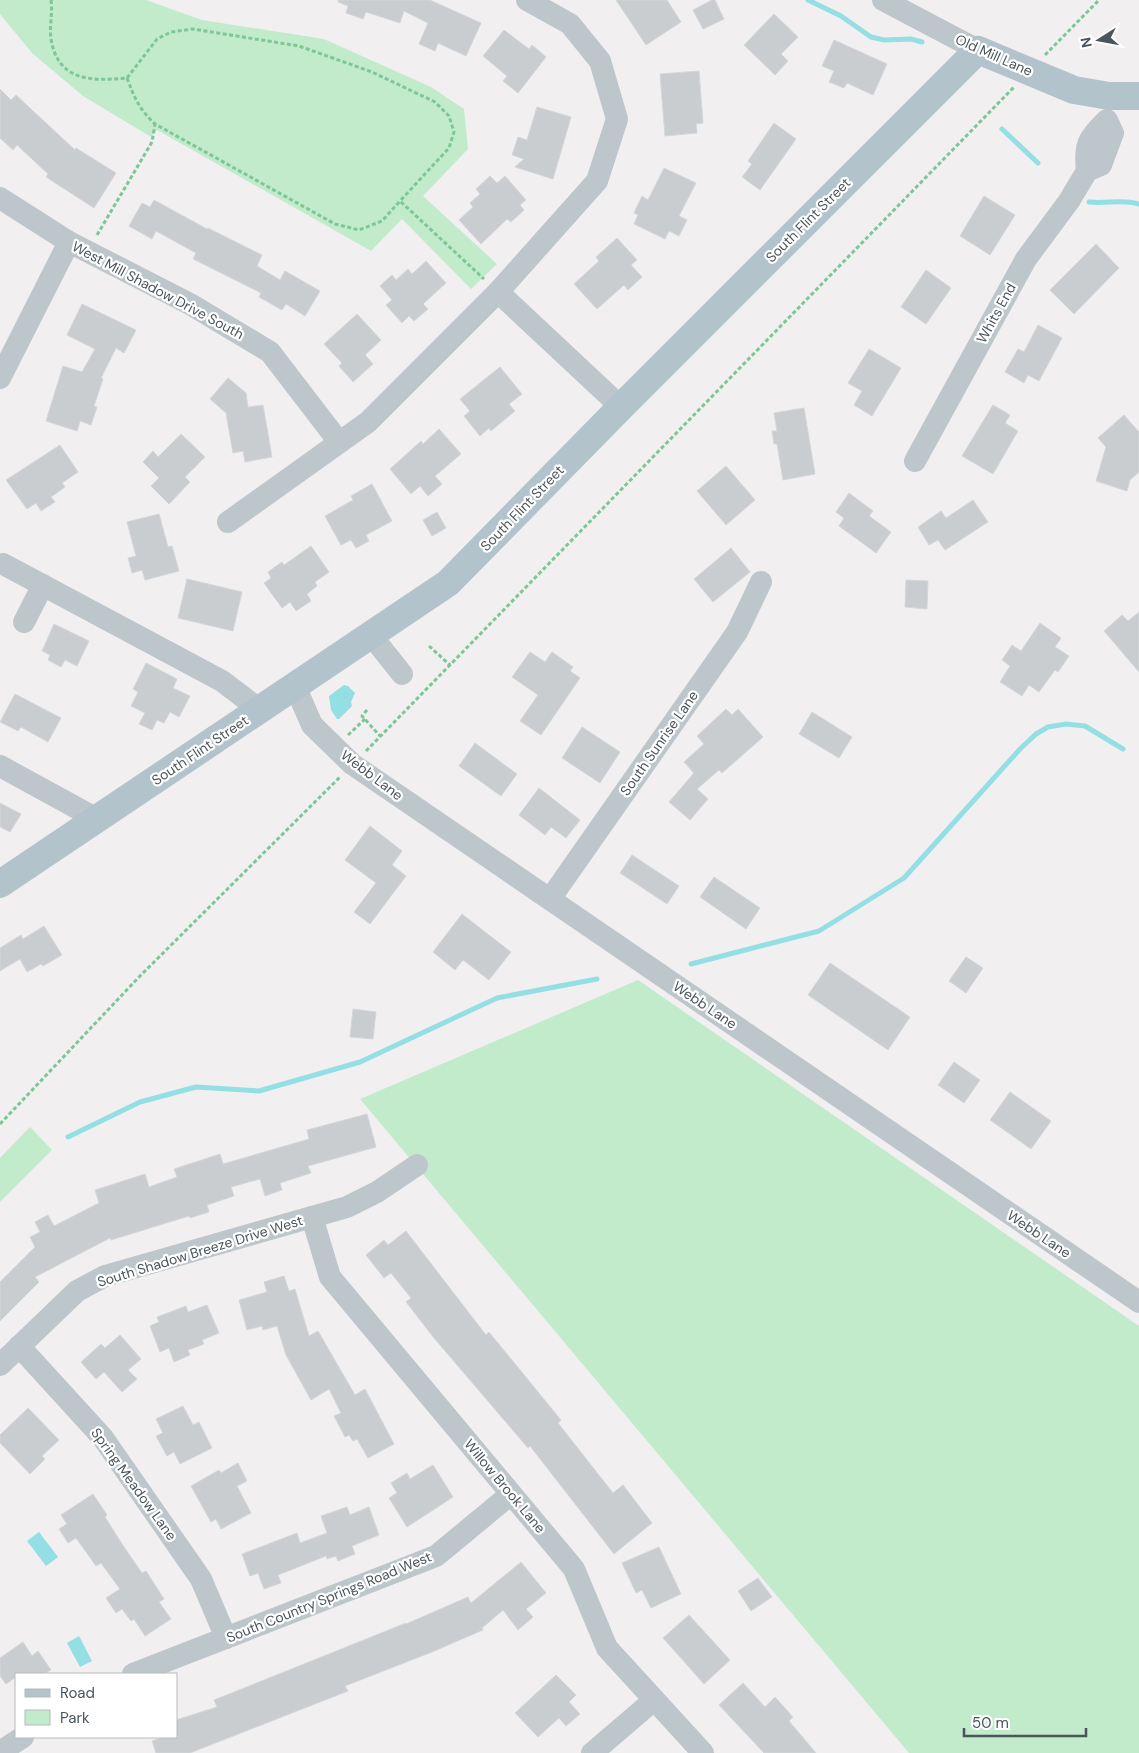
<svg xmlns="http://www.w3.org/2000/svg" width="1139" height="1753" viewBox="0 0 1139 1753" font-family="'DM Sans',sans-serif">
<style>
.green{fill:#c2ebcc}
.water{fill:#93dfe4}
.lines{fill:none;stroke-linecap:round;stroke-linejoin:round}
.stream{stroke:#93dfe4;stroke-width:5}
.building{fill:#cacdd0;stroke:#d4d7da}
.path{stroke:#7dc697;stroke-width:3;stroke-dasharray:4 2.5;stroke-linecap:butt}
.minor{stroke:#bcc6cb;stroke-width:22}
.major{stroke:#b2c3cc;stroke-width:28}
.labels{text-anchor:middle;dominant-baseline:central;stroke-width:4.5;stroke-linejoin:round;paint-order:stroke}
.street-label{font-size:14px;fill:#49555b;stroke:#fff}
</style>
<rect width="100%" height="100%" fill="#f2eff0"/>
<g class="green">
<polygon points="0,0 146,0 202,20 324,39 431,87 464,109 468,149 423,196 497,264 471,289 402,219 371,251 157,130 151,137 83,96 32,53 0,14"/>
<polygon points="638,980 1139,1326 1139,1753 909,1753 360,1099"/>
<polygon points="30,1127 52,1150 0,1202 0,1158"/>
</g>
<g class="water">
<polygon points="344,685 348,686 355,693 351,702 352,706 339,719 337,719 331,710 329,696"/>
<polygon points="39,1532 58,1557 46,1566 27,1541"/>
<polygon points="79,1636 92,1661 80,1667 67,1643"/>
</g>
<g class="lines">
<g class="stream">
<polyline points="808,0 841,16 871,37 884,40 911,39 922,42"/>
<polyline points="1002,129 1038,163"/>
<path d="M1089,202C1106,204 1122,199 1139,204"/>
<polyline points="691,964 819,931 904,878 1020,749 1036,734 1048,727 1066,724 1085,726 1123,749"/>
<polyline points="68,1137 140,1102 196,1087 259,1091 360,1062 497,998 597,979"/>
</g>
</g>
<g class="building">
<polygon points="338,0 430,0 481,23 466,56 438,43 435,51 419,44 428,23 404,11 400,23 366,12 363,19 346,13 348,6 338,2"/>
<polygon points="616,0 667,0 681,22 646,45"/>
<polygon points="712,0 715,0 724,19 703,29 693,10"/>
<polygon points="774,14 798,37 781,54 788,61 775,75 744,45"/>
<polygon points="504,30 529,49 532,45 546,57 518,93 503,81 507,76 483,56"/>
<polygon points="834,40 887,64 873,95 847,83 844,88 829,82 834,71 822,66"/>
<polygon points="699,71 703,123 696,124 697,133 665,136 660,74"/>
<polygon points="0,89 11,100 16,95 75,150 76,148 116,173 94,208 46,177 48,174 17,145 13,150 0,138"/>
<polygon points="537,107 571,117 553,179 515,167 524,159 512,155 518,137 527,140"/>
<polygon points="774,123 796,139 760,190 742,177 752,164 748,161"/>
<polygon points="664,168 696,183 679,216 687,220 679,236 669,231 665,239 634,224 638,215 634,213 642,196 648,200"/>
<polygon points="490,176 497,183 505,176 526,200 520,205 524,210 511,222 507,219 481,244 459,220 473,207 470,203 480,194 476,189"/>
<polygon points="984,196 1015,215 990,255 960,236"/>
<polygon points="154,200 207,229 208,228 262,255 257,266 280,280 285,271 320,291 305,316 286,304 282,310 259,297 261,293 193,259 196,253 156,231 152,239 129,226 142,203 150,207"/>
<polygon points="617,238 637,260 631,265 642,277 628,290 624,285 597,309 574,284 599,261 596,257"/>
<polygon points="1096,244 1119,268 1074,314 1050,290"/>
<polygon points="426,261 446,283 423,304 428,309 414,321 409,316 402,323 386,305 392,300 380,286 392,275 396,280 408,269 412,274"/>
<polygon points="926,270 951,288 926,324 901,307"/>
<polygon points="82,304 136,330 124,353 116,348 101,378 103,379 94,406 97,407 91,425 80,421 77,431 46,421 63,366 82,372 95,349 67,335"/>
<polygon points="357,314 381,340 365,355 373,364 353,382 339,366 342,363 324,344"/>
<polygon points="1038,325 1062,338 1039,381 1028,375 1024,383 1005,372 1018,349 1024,352"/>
<polygon points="869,349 901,368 872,416 854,405 862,391 848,383"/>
<polygon points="500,367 522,394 509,404 515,411 491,431 489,428 480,436 464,416 470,411 460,399"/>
<polygon points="228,378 246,393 248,407 263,405 272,457 245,462 243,451 233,453 226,413 210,399"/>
<polygon points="993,405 1010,415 1005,423 1018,431 993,474 962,456"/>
<polygon points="804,408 815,474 783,480 777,444 774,444 772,431 777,431 774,413"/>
<polygon points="1124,415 1139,432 1139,472 1130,480 1127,491 1096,481 1106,447 1098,438"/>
<polygon points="439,429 461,454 435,476 442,484 428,496 420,486 411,494 390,469 421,441 423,444"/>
<polygon points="181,434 205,457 185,477 190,482 169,504 151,486 159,478 143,462 153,451 158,457"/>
<polygon points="60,445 78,472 62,483 65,487 51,497 55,502 41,511 36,503 27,509 6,480"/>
<polygon points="726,466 755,500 726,525 697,491"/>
<polygon points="372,484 392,521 366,535 369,541 356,548 351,540 341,545 325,516 353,500 351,496"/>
<polygon points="849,493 873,511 869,516 891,532 876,553 839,526 844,518 836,512"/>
<polygon points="973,500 988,522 945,550 938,540 929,545 918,527 941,511 946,518"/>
<polygon points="437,512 446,528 432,536 423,520"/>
<polygon points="159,514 168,547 172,546 179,571 145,580 142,570 132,573 128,558 136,556 127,522"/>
<polygon points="311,546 329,572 315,582 317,586 307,594 311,601 296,611 290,602 282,608 264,583 271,578 268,572 282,562 284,565"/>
<polygon points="731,548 750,572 713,602 694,579"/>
<polygon points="187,579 242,592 233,631 178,618"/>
<polygon points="906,580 928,581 927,609 905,607"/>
<polygon points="1139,612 1139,672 1104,631 1122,615 1128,621"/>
<polygon points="1040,623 1061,638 1055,647 1069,656 1058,672 1055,670 1039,692 1029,685 1022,696 1000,682 1010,666 1002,660 1012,645 1021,651"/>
<polygon points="54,624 89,641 77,666 65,660 61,667 48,660 50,655 42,651"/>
<polygon points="530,652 545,662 552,652 573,667 570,671 580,678 541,735 520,721 538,695 512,677"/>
<polygon points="146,663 177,679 173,688 190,696 179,717 170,712 164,723 157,720 152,730 139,724 145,713 131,706 138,692 133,689"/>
<polygon points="15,694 61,718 48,742 21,727 18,731 0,722"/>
<polygon points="726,709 732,715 738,709 763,737 722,773 719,770 697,789 708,799 690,820 669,802 694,773 684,762 704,744 697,736"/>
<polygon points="812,712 852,737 839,758 799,734"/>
<polygon points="582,727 620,752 600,783 562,758"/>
<polygon points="475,743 517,774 501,796 459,766"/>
<polygon points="539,788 580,820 566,838 551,827 545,835 519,815"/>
<polygon points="0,803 21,814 10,832 0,827"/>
<polygon points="370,826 402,851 392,865 406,876 370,924 354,912 376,883 345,860"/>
<polygon points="632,855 679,886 667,904 620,873"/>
<polygon points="714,877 760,908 746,929 700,897"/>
<polygon points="462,914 511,952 489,980 463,960 455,970 433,952"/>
<polygon points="44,926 62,955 43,966 41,964 27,972 20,959 0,971 0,948 21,935 23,939"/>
<polygon points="966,957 983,968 966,993 949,981"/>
<polygon points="830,963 910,1017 888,1050 808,995"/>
<polygon points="353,1009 376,1012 373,1039 350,1037"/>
<polygon points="954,1062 980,1080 964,1103 938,1085"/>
<polygon points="1010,1092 1051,1121 1031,1149 990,1120"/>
<polygon points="367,1114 376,1147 308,1166 311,1173 280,1183 282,1190 265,1196 260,1179 231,1187 234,1196 207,1205 209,1212 190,1218 189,1216 111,1240 110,1238 35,1277 39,1282 0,1321 0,1282 35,1247 30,1237 40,1232 35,1222 48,1215 54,1226 99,1203 95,1190 145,1174 149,1187 177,1177 174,1169 220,1154 223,1164 309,1139 307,1130"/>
<polygon points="406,1231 486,1335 489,1332 561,1420 558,1423 613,1493 623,1485 652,1523 614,1554 530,1446 528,1448 434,1338 406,1302 411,1298 391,1273 384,1278 366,1255 384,1240 388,1245"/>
<polygon points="284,1276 289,1291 295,1289 309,1336 318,1331 355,1395 365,1389 394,1444 368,1458 357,1439 353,1441 349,1435 345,1437 334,1416 341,1413 329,1389 311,1400 286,1355 277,1326 263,1330 262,1326 247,1330 239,1300 267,1292 264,1282"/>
<polygon points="207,1305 219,1333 202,1340 204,1344 188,1350 190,1355 174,1362 169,1348 160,1352 150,1326 159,1322 157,1317 186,1306 188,1312"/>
<polygon points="120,1335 141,1359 128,1370 137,1379 122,1392 104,1372 96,1379 81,1362 101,1344 105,1348"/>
<polygon points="183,1406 193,1425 199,1422 212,1448 180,1464 174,1452 167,1456 156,1436 163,1433 156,1419"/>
<polygon points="28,1408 59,1440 42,1456 45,1459 30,1474 0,1443 0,1435"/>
<polygon points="238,1463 247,1481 237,1486 251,1513 221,1529 216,1519 211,1522 191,1486 219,1470 221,1473"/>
<polygon points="433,1465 453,1497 407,1527 389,1498 397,1493 391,1483 407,1473 410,1479"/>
<polygon points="93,1494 107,1515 105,1517 124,1547 142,1573 146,1571 164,1599 159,1602 171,1619 145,1636 134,1619 131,1621 122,1609 116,1613 106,1598 120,1589 101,1563 96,1566 76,1538 68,1543 59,1529 67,1524 61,1515"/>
<polygon points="347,1507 350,1515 369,1507 379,1535 352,1546 355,1554 338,1561 336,1556 327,1559 326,1556 278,1575 281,1583 264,1589 258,1573 250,1576 242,1554 297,1533 300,1543 327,1533 321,1516"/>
<polygon points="659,1547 681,1594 651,1608 642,1590 636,1593 622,1563"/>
<polygon points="521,1562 546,1593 526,1609 533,1617 518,1630 503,1610 482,1628 483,1630 432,1652 345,1686 348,1691 190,1753 156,1753 152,1741 165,1737 176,1737 176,1720 217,1707 214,1700 406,1623 406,1624 468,1597 471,1603"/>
<polygon points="758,1578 772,1597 751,1611 738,1591"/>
<polygon points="689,1615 730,1660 704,1684 663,1638"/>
<polygon points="23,1642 32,1656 38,1651 51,1670 44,1674 16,1674 16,1677 6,1684 0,1676 0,1658"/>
<polygon points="556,1675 576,1695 569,1702 580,1714 566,1726 559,1718 538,1737 515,1713"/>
<polygon points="743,1683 765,1707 775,1697 793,1717 789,1721 816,1753 764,1753 719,1705"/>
</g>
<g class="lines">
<g class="path">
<path d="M51,0C53,13 49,26 51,39C58,82 92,81 127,78L157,39L171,32L193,29L299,46L372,72L435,102L449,116L454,132L449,148L400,201"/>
<polyline points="1045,55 1099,0"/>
<path d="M127,78C134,97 139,109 155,124L335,224L359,230L382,221L400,201L484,279"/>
<polyline points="97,235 152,142 155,124"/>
<polyline points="429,646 450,665"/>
<polyline points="367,710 362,716 380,736"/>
<polyline points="348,735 365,719"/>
<polyline points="366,751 1015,86"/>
<polyline points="0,1124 140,976 340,777"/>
</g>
<g class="minor">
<polyline points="883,0 978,50"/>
<polyline points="0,198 69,242 190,304 270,352 339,442"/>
<polyline points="498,292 621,407"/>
<polyline points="0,378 69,242"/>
<path d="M915,461L1026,259L1069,201L1087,171L1101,165L1113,133L1107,120C1088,138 1084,145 1087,171"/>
<polyline points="228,522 368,422 498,292 597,181 617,119 600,61 570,24 527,0"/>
<polyline points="3,564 222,681 260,710"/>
<polyline points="24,622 43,585"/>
<polyline points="371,635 402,674"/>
<polyline points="295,686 312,725 352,764 1139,1302"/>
<polyline points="0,766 97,819"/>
<polyline points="550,899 737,632 761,582"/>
<polyline points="312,1217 330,1277 574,1569 607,1648 703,1753"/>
<polyline points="19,1346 103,1438 201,1579 226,1638"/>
<polyline points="0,1365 77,1291 105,1276 347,1207 377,1192 417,1165"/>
<polyline points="133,1674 436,1556 511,1494"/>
<polyline points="0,1752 23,1737"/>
<polyline points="592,1753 654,1700"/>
</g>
<polyline class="major" points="0,884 448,583 621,407 978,50 1074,90 1109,96 1139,96"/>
</g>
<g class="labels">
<g class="street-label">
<text transform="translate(994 55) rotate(24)">Old Mill Lane</text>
<text transform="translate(808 220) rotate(-45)">South Flint Street</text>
<text transform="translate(158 290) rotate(28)">West Mill Shadow Drive South</text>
<text transform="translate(996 313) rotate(-61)">Whits End</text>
<text transform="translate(522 508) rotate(-46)">South Flint Street</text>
<text transform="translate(659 743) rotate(-55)">South Sunrise Lane</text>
<text transform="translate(200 750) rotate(-34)">South Flint Street</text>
<text transform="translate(372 775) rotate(37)">Webb Lane</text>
<text transform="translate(705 1005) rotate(34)">Webb Lane</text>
<text transform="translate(1039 1234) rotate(34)">Webb Lane</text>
<text transform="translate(200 1251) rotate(-17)">South Shadow Breeze Drive West</text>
<text transform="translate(134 1484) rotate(54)">Spring Meadow Lane</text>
<text transform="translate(505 1486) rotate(50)">Willow Brook Lane</text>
<text transform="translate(329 1597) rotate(-22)">South Country Springs Road West</text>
</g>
</g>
<rect x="15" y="1673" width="162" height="65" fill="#ffffff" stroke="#b6bbbd"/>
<rect x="25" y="1689" width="25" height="8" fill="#b2c3cc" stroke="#b6bbbd"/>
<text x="60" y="1698" font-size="15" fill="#49555b">Road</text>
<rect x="25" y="1710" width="25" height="15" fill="#c2ebcc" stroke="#b6bbbd"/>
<text x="60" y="1723" font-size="15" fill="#49555b">Park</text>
<g transform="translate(1099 40) rotate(259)" stroke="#ffffff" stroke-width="4" paint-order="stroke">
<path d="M0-4L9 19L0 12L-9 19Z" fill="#49555b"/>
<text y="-8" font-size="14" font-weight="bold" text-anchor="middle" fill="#49555b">N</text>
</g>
<path d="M964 1728v8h122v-8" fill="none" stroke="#49555b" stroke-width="2.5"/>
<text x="972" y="1728" font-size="15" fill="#49555b" stroke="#ffffff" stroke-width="4" paint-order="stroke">50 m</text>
</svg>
